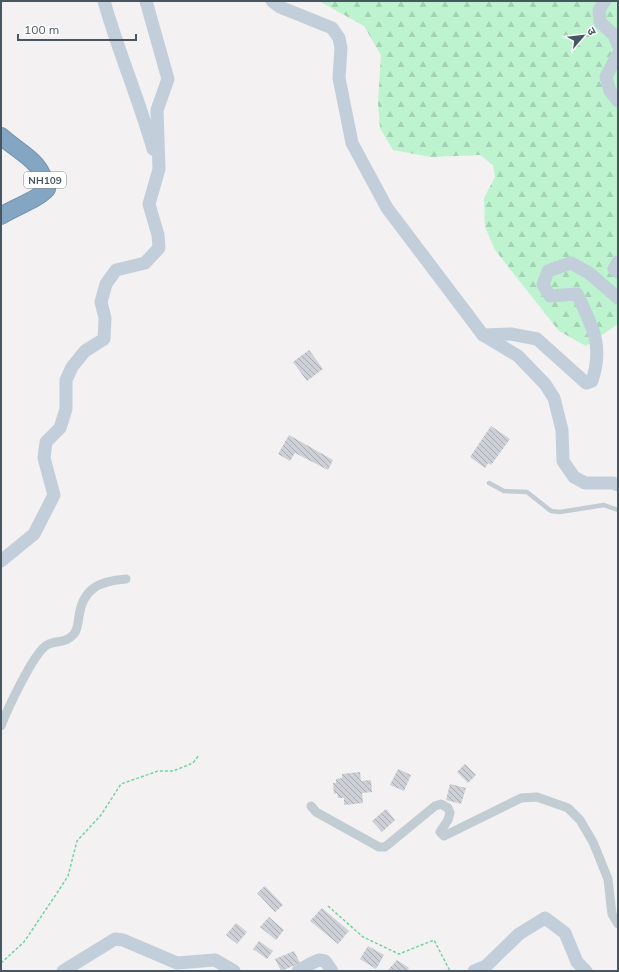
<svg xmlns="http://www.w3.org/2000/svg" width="619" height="972" viewBox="0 0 619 972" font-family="Mulish,'Noto Sans Devanagari',sans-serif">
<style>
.forest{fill:url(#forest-firs)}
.building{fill:url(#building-back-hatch)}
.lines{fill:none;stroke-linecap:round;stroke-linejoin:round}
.highway-casing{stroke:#7091af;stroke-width:18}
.path{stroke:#72d49f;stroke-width:1.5;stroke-dasharray:3 2;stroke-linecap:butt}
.lane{stroke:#c1ccd3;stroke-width:4.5}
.street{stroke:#c1ccd3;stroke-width:9}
.secondary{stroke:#c2cfdb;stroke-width:13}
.highway{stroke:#85a6c3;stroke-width:16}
.labels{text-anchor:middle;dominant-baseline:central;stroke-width:3.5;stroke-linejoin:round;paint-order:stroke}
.shield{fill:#fff;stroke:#7e8990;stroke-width:1}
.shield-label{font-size:10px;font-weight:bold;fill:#475660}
</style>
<defs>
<pattern id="forest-firs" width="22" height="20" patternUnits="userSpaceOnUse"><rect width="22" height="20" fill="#bdf3cf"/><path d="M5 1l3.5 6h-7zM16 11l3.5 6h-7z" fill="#a4d2b4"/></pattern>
<pattern id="building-back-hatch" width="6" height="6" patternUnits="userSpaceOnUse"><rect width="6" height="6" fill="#cdd0d6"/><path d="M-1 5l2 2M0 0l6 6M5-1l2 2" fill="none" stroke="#a8acb1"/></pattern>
</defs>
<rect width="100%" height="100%" fill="#f3f1f1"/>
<polygon class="forest" points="319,1 618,1 618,324 586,346 559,331 495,250 485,227 484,198 495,177 493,165 480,155 431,157 393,150 380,128 378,103 381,55 364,26"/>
<g class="building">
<polygon points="309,350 323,369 307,381 293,362"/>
<polygon points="491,426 510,439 491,465 488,463 485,468 470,457"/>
<polygon points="289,435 333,460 328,470 295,453 290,461 278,454"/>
<polygon points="465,764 476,775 468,783 457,772"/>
<polygon points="398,769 411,775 404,791 390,785"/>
<polygon points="360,772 361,781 371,780 372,792 362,793 363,803 344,805 344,798 338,798 337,793 334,794 333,783 336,783 336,779 342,778 342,774"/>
<polygon points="450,784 466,788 461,804 446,800"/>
<polygon points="386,809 395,820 382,832 372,821"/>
<polygon points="265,886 283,905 275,912 257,893"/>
<polygon points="322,908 349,931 338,944 310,921"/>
<polygon points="269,917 284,930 276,940 260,927"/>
<polygon points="236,923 247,932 237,944 226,935"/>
<polygon points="259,941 273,951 267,959 253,949"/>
<polygon points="368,946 384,955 376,969 360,959"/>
<polygon points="294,951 300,963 281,971 275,959"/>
<polygon points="397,960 409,968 407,971 387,971"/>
</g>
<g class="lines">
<g class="highway-casing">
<path id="highway" d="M1,136C22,155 41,159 47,189C37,200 15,207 1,216"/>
</g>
<g class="path">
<polyline points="328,906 363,937 399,954 434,940 450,971"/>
<polyline points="1,963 24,942 57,893 68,876 77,841 101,815 121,784 158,771 173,771 193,763 199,755"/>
</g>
<polyline class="lane" points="489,483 504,491 527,492 551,511 560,512 604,505 618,510"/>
<g class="street">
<path d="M1,726C7,710 34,652 47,645C57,639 64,645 74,634C78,629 78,622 79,616C83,588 100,581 126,579"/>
<polyline points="311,806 316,812 379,847 385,847 435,806 441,804 448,808 450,813 448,820 440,832 444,836 521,798 537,797 568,808 580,820 593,842 608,879 612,914 618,924"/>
</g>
<g class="secondary">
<path d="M104,1C118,51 139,99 153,149"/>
<polyline points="272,1 280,7 332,28 339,38 341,48 339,78 352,143 387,208 483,335 518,356 545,384 554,398 562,430 563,461 574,477 585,483 613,483 618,485"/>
<polyline points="605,1 599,10 600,22 614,35 618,45"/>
<polyline points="618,54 606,77 610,91 618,101"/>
<polyline points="618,262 614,269 618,272"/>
<path d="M483,335L511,334L537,339L586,383L592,381C604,345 592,326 577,294L550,296L543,285L548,271L571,263L589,273L618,298"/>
<polyline points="1,561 34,534 54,495 44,458 46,442 60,428 66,409 66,380 72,367 85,351 104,339 105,318 101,302 106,284 116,270 145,263 159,248 158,235 149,204 159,169 157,110 168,79 146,1"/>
<polyline points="63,971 115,939 123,940 177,963 215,960 234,971"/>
<polyline points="298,971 312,963 319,960 325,961 332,971"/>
<polyline points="474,971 486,966 519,934 545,918 565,933 577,962 586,971"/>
</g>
<use href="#highway" class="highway"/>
</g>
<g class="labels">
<rect class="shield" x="24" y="172" width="42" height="16" rx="3"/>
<g class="shield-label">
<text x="45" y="180">NH109</text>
</g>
</g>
<rect width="619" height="972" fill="none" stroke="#475660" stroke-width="4"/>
<g transform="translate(583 36) rotate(62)" stroke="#ffffff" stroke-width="3" paint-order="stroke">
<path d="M0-3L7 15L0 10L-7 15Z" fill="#475660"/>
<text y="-6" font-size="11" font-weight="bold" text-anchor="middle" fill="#475660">उ</text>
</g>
<path d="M18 34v6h118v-6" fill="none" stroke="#475660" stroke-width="2"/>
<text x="24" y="34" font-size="12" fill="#475660" stroke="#ffffff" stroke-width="3" paint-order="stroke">100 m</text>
</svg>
